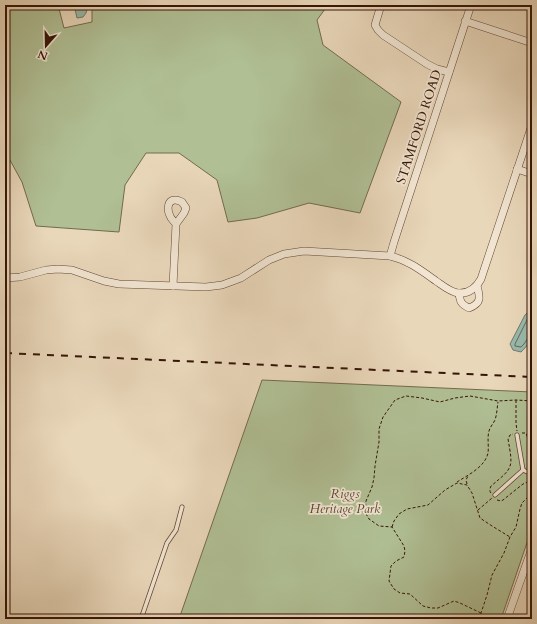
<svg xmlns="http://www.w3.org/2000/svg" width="537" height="624" viewBox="0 0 537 624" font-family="Cardo,serif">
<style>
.green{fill:#b0bf94;stroke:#736a4e}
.water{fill:#98baac;stroke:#71786a}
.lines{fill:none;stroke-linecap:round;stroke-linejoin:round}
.shore{stroke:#67675a;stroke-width:1}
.service-casing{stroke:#634534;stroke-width:5}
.minor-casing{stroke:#634534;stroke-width:8}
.path{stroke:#361407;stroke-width:1;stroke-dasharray:3 2;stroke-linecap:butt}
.service{stroke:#f1e5d2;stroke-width:3.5}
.minor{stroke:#f1e5d2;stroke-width:7}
.rail{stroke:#361407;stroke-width:2;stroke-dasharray:7 7;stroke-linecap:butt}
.labels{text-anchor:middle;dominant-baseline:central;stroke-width:3.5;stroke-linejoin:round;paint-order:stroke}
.street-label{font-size:13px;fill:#361407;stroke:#f1e5d2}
.park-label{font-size:13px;font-style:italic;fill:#5b4731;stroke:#f1e5d2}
</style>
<rect width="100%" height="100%" fill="#e9d7ba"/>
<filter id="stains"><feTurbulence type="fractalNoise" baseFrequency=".005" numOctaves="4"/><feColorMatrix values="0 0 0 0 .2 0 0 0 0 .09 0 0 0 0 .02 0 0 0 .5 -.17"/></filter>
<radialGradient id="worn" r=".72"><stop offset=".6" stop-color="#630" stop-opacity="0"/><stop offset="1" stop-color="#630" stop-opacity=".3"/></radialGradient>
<g class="green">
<polygon points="5,5 58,5 64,28 92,22 92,5 328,5 317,20 323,45 401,102 360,213 309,203 257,218 228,222 217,180 179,153 146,153 125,185 119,232 36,226 22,182 5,151"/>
<polygon points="262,380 532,392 532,528 501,619 179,619"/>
</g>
<g class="water">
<polygon points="74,5 88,5 86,13 83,17 77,18"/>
<path d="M530,310L532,311C532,329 536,338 521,352L513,350L510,344L525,315Z"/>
</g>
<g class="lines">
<polyline class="shore" points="532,314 528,318 515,344 515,346 521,347 524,344 528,338 532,337"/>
<g class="service-casing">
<g id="service">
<polyline points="523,470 532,474"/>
<polyline points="495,495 523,470 517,435"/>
<polyline points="141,619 167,543 176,530 182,507"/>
</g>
</g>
<g class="minor-casing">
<g id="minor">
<polyline points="381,5 375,25 378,30 383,35 427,64 437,69 449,72"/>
<polyline points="465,21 532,43"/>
<polyline points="517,169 532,174"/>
<polyline points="390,256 394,242 471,5"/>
<path d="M5,278L20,277L46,270L58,269L72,270L104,281L119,284L206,287L222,285L241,278L269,260L284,254L304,251L390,256C408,260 422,271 436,281C442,285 450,292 458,293C469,294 476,288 481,279L532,125"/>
<path d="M173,286L176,224C174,221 171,219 170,216C167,210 167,200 175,200C178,200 180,201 182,202L186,208L184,213L176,224"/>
<path d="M459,293C460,302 461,304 469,308C482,303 480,297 477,286"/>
<polyline points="507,619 532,548"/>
</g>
</g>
<g class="path">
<polyline points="516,400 516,423 517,431"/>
<polyline points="522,433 526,433 527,436 532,461"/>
<path d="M457,482C468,475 485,467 488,453C489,446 487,438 489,431C490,427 493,424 495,420C497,414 497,408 498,402"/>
<polyline points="467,484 466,480 468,476"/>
<path d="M491,493C489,491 490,488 491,486C514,467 513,468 508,439L510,435L513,434"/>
<polyline points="497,500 501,501 503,500 523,484 530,481"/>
<polyline points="478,510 492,498"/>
<polyline points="392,527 394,521 399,514 407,509 428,505 445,490 457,483 467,485 472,493 480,518 492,526 510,537"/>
<polyline points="481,613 460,603 454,601 438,608 431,608 423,606 410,594 400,593 394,589 389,581 391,566 396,561 404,557 405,551 404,546 392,527 379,526 369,519 365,512 366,501 372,487 374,478 375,466 379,442 379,429 383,417 395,400 406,396 422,398 440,402 455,398 470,396 498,401 516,400 532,401"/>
<polyline points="480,619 481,613 487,595 492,575 504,553 510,537 516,527 520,509 522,503 528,497 530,491 530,481 531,479"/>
</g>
<use href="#service" class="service"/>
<use href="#minor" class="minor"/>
<polyline class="rail" points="5,353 532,377"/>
</g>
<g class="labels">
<g class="street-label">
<text transform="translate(419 127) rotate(-72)">STAMFORD ROAD</text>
</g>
<g class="park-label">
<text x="345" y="494">Riggs<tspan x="345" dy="15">Heritage Park</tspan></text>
</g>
</g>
<rect width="537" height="624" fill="none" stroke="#e9d7ba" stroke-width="20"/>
<rect x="6" y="6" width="525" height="612" fill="none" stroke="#361407" stroke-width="2"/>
<rect x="10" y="10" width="517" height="604" fill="none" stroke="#361407"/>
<g transform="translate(46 46) rotate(200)" stroke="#f1e5d2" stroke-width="3" paint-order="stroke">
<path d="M0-3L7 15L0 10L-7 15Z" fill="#361407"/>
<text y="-6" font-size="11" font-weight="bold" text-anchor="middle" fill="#361407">N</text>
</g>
<rect width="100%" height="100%" filter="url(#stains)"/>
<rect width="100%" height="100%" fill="url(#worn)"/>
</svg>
